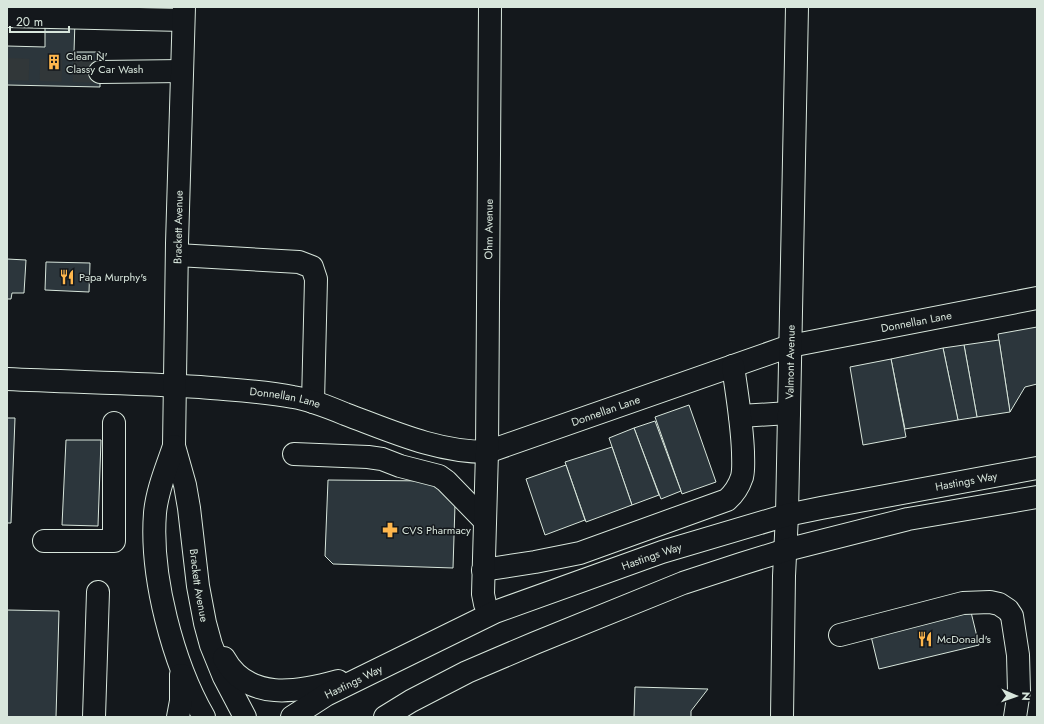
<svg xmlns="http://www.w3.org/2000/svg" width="1044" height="724" viewBox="0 0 1044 724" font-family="Jost,sans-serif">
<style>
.building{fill:#2c363c;stroke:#d8e6dc}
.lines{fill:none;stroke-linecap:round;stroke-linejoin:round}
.minor-tunnel{stroke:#313739;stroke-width:22;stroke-dasharray:22 11;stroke-linecap:butt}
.minor-casing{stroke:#d8e6dc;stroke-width:24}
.major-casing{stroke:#d8e6dc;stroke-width:24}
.minor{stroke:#14181c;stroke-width:22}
.major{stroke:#14181c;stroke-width:22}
.labels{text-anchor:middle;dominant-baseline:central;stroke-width:3;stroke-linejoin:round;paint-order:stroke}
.poi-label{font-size:11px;fill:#d8e6dc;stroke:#14181c;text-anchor:start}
.street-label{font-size:11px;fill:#d8e6dc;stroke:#14181c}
</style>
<rect width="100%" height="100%" fill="#14181c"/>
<g class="building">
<polygon points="45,20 75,20 74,52 100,52 100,87 7,85 7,46 45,47"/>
<polygon points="7,259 26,260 24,293 12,293 11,299 7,299"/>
<polygon points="46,262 90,263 89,292 45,290"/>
<polygon points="1037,327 1037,384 1025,387 1010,412 998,334"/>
<polygon points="999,340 1010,412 977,417 964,345"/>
<polygon points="964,345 977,417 958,420 943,348"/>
<polygon points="943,348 958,420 905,429 891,359"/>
<polygon points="891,359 906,437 863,445 850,367"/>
<polygon points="689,405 716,482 682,494 655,417"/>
<polygon points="7,418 15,418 11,523 7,523"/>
<polygon points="655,421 681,491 661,499 634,428"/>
<polygon points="634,428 659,495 632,505 609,438"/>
<polygon points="66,440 101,440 98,526 62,525"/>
<polygon points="612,447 632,505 586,522 565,462"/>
<polygon points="566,465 585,520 545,535 526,479"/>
<polygon points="328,480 431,481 455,505 453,568 333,564 325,556"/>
<polygon points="970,608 979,645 879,669 870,632"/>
<polygon points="7,610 59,611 56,717 7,717"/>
<polygon points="635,687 708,689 691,711 691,717 634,717"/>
</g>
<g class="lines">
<polyline class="minor-tunnel" points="7,69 100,72"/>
<g class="minor-casing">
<g id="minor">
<polyline points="7,16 183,20"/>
<polyline points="100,72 182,71"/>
<polyline points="177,255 299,262 312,267 316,279 313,402"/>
<path id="s1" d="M7,379C71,382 136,383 200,387C231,390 263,391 293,397C311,400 328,407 345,414C391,431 436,452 487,452L790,346L1037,298"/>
<polyline points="740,416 789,413"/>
<polyline points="294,454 368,457 382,459 400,466 439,476 446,481 485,521"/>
<polyline points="44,541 114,541 114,423"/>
<path d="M483,570L535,562L580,553L727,500C735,493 739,486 742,477C744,469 743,460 743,452C742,423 737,395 733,366"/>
<path id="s2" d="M489,614L485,604L483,594L487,452L490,7"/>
<polyline points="840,635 963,603 990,602 999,604 1008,610 1012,616 1018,655 1019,691 1015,717"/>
<polyline points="94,717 98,592"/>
<path id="s3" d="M782,717L784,576L787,515L797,7"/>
</g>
</g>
<g class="major-casing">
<g id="major">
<path id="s4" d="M184,7L177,243L174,446L185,485L189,508L198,586L205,623L211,645L224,677L245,717"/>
<path d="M174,446C167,467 157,490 155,513C150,576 173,663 204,717"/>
<path d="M224,658C248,702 298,692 338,681"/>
<polyline points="178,717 181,701 181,675"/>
<path id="s5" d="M292,717L326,695L495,612L662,552L787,515L821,508L1037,468"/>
<polyline points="385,717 411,701 467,672 535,643 683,583 741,564 786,550 908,519 1037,497"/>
</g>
</g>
<use href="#minor" class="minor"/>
<use href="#major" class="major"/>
</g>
<defs>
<g id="building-bare" transform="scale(1.2)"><path d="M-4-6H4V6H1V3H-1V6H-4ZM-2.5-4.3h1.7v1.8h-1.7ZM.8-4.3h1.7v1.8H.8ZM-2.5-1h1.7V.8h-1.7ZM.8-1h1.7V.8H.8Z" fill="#ffb74d" stroke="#14181c" stroke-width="2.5" paint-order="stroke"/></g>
<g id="restaurant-bare" transform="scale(1.2)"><path d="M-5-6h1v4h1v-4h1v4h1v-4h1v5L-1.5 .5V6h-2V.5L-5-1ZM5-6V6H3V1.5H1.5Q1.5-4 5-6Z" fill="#ffb74d" stroke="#14181c" stroke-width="2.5" paint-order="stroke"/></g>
<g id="pharmacy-bare" transform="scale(1.2)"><path d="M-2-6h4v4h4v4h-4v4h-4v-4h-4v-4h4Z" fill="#ffb74d" stroke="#14181c" stroke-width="2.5" paint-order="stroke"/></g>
</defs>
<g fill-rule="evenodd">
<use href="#building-bare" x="54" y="62"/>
<use href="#restaurant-bare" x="67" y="277"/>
<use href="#pharmacy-bare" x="390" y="530"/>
<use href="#restaurant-bare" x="925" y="639"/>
</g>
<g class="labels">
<g class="poi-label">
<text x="66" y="56">Clean N'<tspan x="66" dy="13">Classy Car Wash</tspan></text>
<text x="79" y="277">Papa Murphy's</text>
<text x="402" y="530">CVS Pharmacy</text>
<text x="937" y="639">McDonald's</text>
</g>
<g class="street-label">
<text transform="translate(178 227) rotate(-89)">Brackett Avenue</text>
<text stroke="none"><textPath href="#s2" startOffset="386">Ohm Avenue</textPath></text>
<text stroke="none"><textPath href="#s1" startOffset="939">Donnellan Lane</textPath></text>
<text stroke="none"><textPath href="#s3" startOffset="355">Valmont Avenue</textPath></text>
<text stroke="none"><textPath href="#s1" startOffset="279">Donnellan Lane</textPath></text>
<text stroke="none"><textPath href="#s1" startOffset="615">Donnellan Lane</textPath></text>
<text stroke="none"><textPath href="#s5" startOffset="719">Hastings Way</textPath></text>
<text stroke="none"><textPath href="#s5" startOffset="395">Hastings Way</textPath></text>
<text stroke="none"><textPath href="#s4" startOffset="581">Brackett Avenue</textPath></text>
<text stroke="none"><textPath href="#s5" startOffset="71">Hastings Way</textPath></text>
</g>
</g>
<rect width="1044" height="724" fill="none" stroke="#d8e6dc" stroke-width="16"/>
<g transform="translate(1016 696) rotate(92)" stroke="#14181c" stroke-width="3" paint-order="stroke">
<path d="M0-3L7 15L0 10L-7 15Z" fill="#d8e6dc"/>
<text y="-6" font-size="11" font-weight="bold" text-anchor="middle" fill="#d8e6dc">N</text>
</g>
<path d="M10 26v6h59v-6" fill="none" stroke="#d8e6dc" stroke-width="2"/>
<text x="16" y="26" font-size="12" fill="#d8e6dc" stroke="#14181c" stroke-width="3" paint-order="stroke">20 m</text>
</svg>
